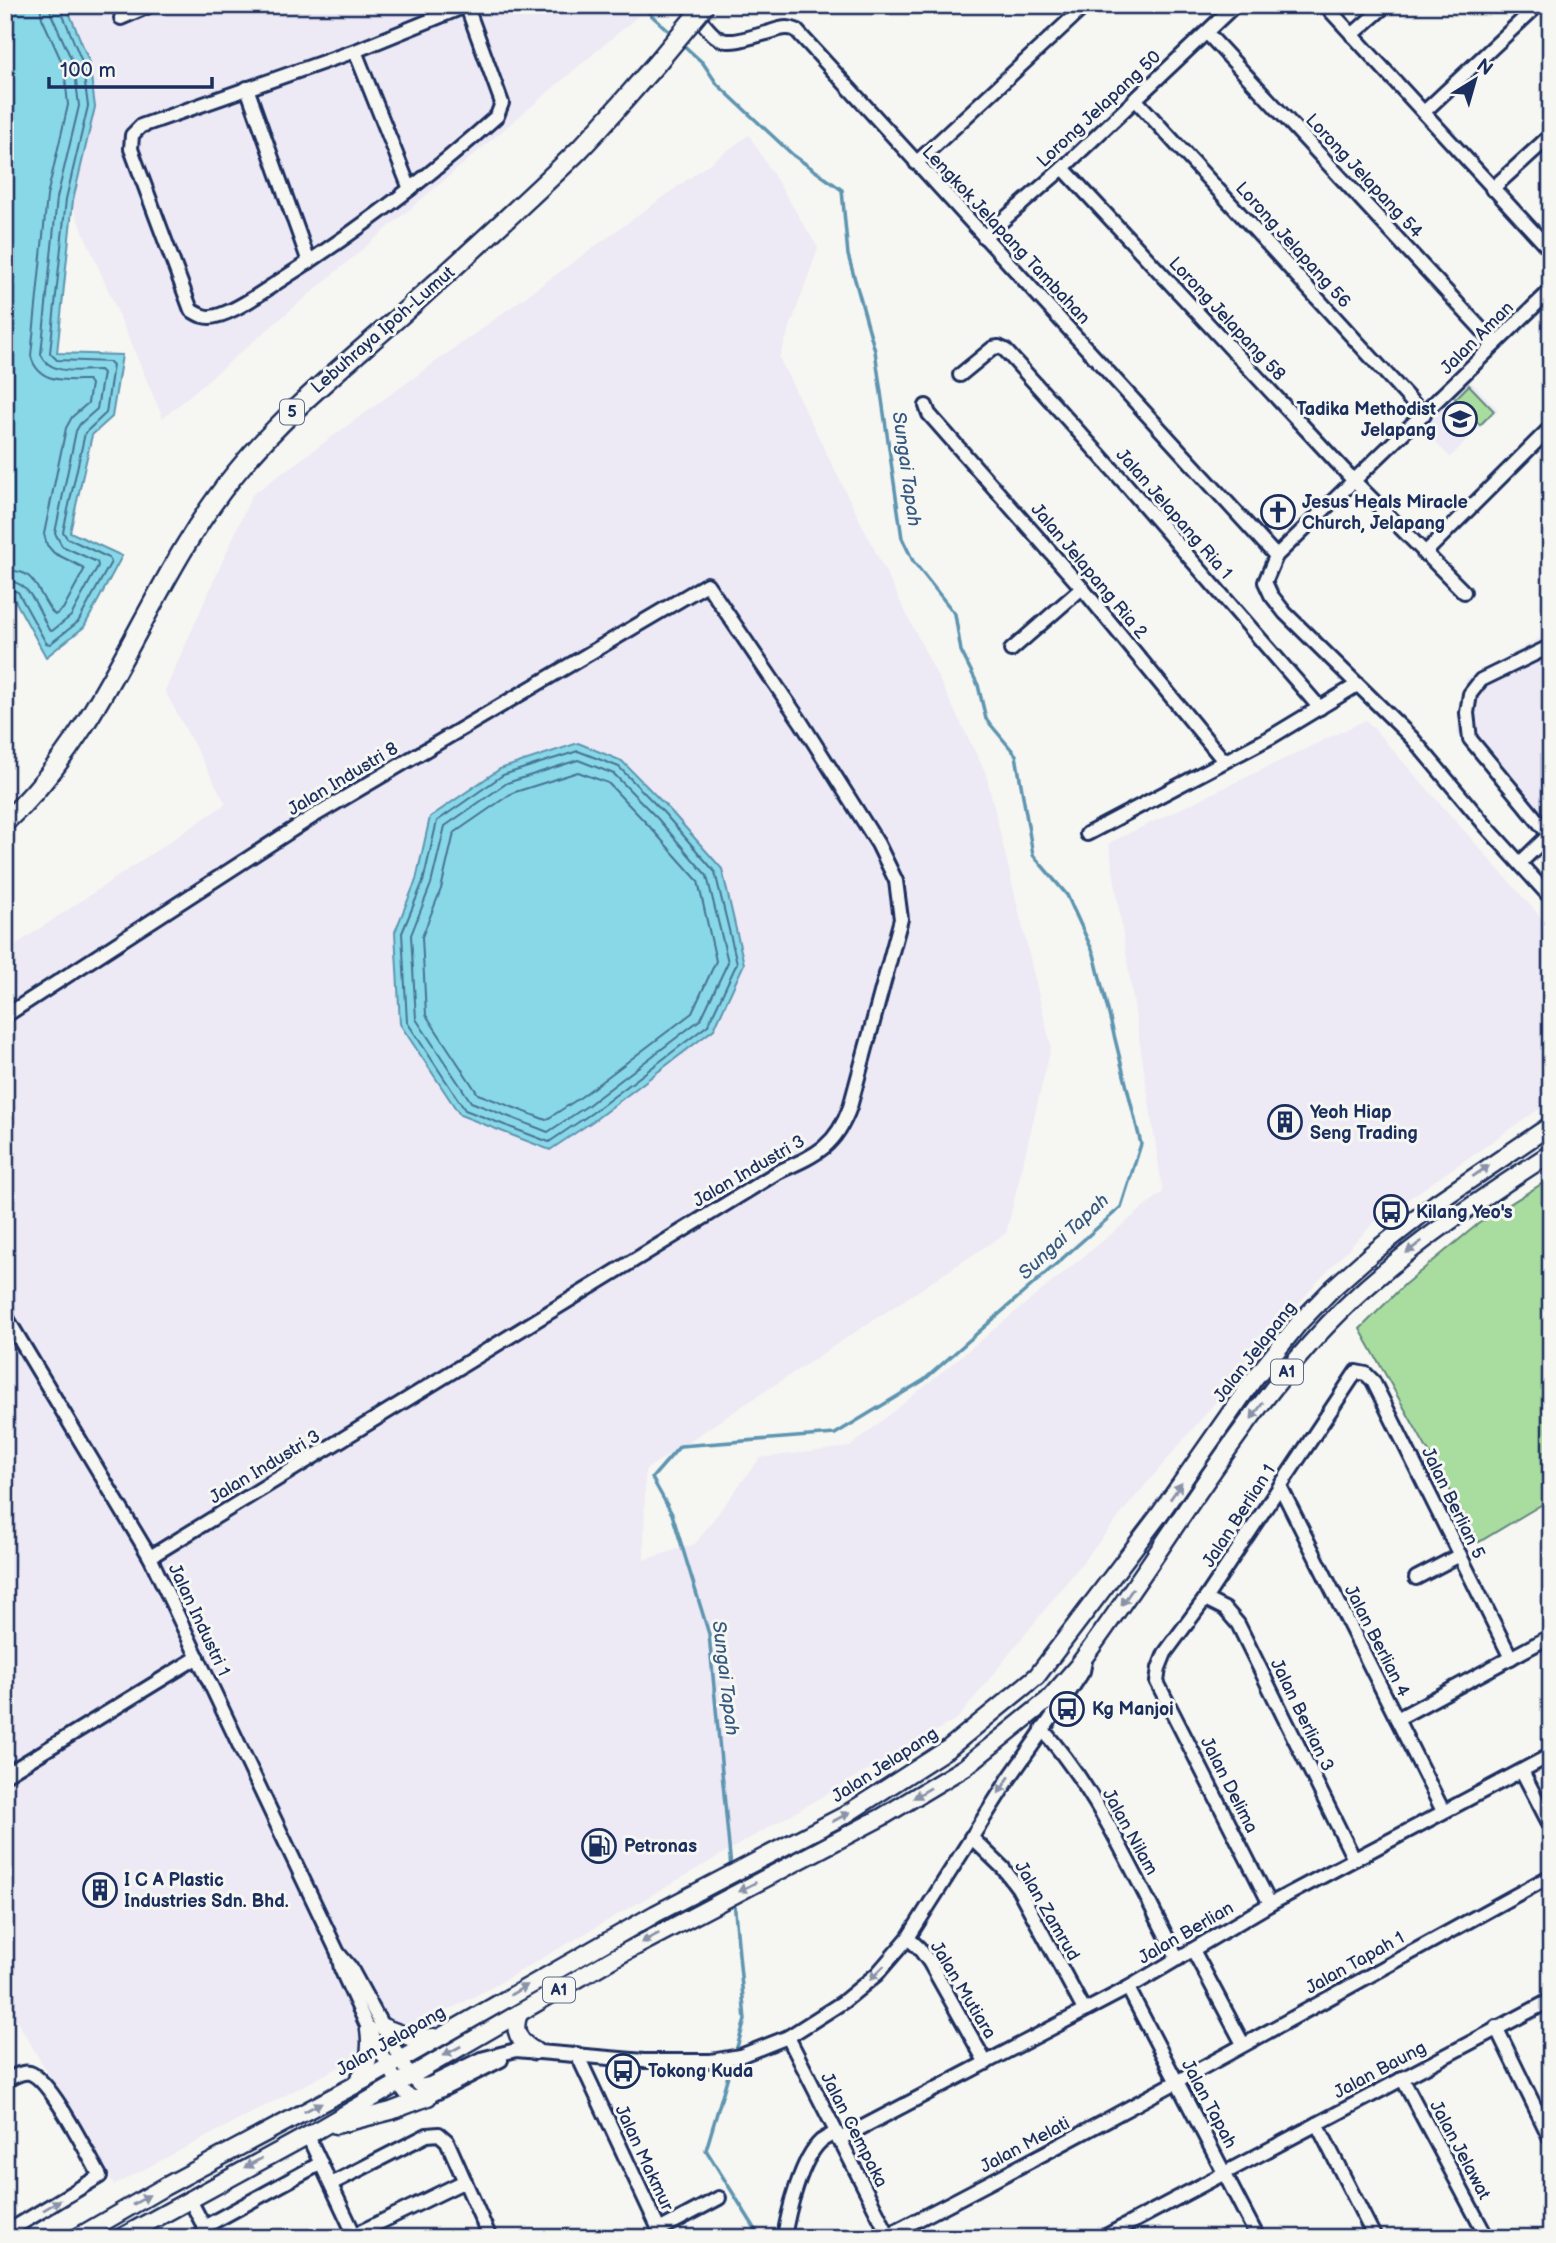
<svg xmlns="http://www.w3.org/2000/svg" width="1556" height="2243" viewBox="0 0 1556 2243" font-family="'Balsamiq Sans',sans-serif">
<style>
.built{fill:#ede9f5}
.green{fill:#a9dd9f;stroke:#62867e;stroke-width:2}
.water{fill:#89d8e7;stroke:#5d94b0;stroke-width:2}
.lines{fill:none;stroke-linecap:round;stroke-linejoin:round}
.shore{stroke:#477395;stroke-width:2}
.stream{stroke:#5d94b0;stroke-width:3.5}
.minor-casing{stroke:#1b2f5e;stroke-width:18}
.major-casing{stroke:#1b2f5e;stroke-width:21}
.highway-casing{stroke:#1b2f5e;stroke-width:23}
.minor{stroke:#f6f6f2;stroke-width:12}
.major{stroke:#f6f6f2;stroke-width:16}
.highway{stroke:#f6f6f2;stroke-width:18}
.highway-bridge-casing{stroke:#1b2f5e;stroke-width:23;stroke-linecap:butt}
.highway-bridge{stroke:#f6f6f2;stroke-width:18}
.oneway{fill:#8892a8}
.labels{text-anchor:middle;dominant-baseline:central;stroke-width:6;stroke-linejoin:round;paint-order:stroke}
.shield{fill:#f6f6f2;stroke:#5d6b8a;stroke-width:2}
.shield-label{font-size:16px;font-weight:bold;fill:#1b2f5e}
.street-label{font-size:18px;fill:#1b2f5e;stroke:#f6f6f2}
.poi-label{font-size:18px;font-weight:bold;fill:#1b2f5e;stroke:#f6f6f2;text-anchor:start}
.water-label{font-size:19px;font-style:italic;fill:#365980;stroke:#f6f6f2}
</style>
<rect width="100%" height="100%" fill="#f6f6f2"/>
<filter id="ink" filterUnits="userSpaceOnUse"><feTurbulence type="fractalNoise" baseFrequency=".0143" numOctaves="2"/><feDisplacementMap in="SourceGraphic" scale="14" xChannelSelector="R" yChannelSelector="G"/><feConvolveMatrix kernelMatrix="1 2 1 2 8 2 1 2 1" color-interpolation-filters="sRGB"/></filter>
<g filter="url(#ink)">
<g class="built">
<polygon points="5,5 651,5 163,418 5,49"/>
<polygon points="749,135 818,248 779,358 986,774 1051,1047 1006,1233 645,1470 644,1560 695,1544 760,1458 850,1447 1163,1192 1109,843 1366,720 1551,929 1551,1101 1373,1223 1318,1281 1130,1503 958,1718 492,1987 114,2185 13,2014 5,2019 5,952 226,804 165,691 252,495"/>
<polygon points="1470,381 1498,410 1450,457 1422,428"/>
<polygon points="1551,632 1551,841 1457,733 1466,679"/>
</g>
<g class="green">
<polygon points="1469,385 1494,411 1480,425 1455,399"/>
<polygon points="1551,1178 1551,1499 1479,1542 1360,1329 1404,1285 1478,1224"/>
</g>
<g class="water">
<polygon points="5,5 66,5 89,61 95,107 73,200 57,353 122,355 112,417 92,435 70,532 122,556 84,627 46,657 12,595 5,606"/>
<polygon points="578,743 622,761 669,809 722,869 744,964 714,1029 596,1119 550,1150 460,1115 400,1024 395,932 416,880 430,817 500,769"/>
</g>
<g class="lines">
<g class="shore">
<path d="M5,571C39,567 37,598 55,615L63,609L84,570L82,567L54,553L47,545L44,534L66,428L72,417L88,403L91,384L88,380C65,380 38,384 31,356L47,196L68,105L64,67L42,18L40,5"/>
<path d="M5,582C29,577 39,612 49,630L52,631L71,616L98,566L97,562L62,546L55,533L76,431L80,424L97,409L103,373L100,370C81,370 49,376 41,354L57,198L79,106L74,65L51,14L50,5"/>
<polyline points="5,592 11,590 18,592 46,643 50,644 78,622 111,562 109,558 67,538 63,532 85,433 106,413 113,365 110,362 57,360 50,353 66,199 88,106 82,62 59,5"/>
<polygon points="578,751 619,767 664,813 715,872 737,963 708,1025 592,1113 549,1142 465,1110 407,1022 402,933 423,882 437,821 503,775"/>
<polygon points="578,760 614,774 658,819 707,876 728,962 701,1019 587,1106 548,1132 471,1102 416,1019 411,935 431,884 445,826 507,783"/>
<polygon points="578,772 608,783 650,827 698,881 716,961 692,1013 581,1097 546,1120 478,1094 426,1015 422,937 441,889 454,833 512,793"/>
</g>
<g class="stream">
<polyline points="640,5 672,34"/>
<polyline points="680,42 703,63 717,84 793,155 842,190 848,255 875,351 902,538 913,561 955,614 961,651 978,685 986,719 1016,755 1033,855 1067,895 1094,954 1141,1144 1121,1207 924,1380 835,1434 680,1446 652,1478 672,1514 709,1634 731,1868"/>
<polyline points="734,1900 745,2020 735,2054"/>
<polyline points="732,2062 706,2150 761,2238"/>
</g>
<g class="minor-casing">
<g id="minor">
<path d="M688,5C723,47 716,47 770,32C779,29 786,26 796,30L1276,556"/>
<polyline points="1325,5 1551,251"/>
<path d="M467,7L502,103L497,116C429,177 358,231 281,280C264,291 235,312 216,316C206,319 199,315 191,310L131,149L132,135L141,126L355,51L468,5"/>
<polyline points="121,18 151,5"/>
<polyline points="1207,33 1495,344"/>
<polyline points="1352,35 1386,5"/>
<polyline points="355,51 410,189"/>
<polyline points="247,88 309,262"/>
<polyline points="1135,99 1424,415"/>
<polyline points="1424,112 1538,5"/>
<polyline points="916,163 1086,5"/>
<polyline points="1063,168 1355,482 1464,592"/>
<polyline points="1492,189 1551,135"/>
<polyline points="984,237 1063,168 1235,5"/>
<polyline points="1551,290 1276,556 1265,582 1271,595 1285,613 1412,738 1485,825 1551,898"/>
<polyline points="960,375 993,348 999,347 1005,350 1123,481 1320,708"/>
<polyline points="926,406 929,414 1082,588 1224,761"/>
<polyline points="1424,554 1551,427"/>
<polyline points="1551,646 1481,680 1470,694 1467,713 1470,739 1551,837"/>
<polyline points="1011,650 1082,588"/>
<polyline points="1087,834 1271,737 1357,685"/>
<polyline points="1520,863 1549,835"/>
<path d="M5,1016L312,817L707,584L801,722L878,844L896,881L901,919L850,1107C835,1148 815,1155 778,1172L150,1557"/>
<polyline points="5,1315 150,1557 338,1953 341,1969 369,2030 397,2082 406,2094 414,2097 428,2097 501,2060"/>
<polyline points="1280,1486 1443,1811"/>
<polyline points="1416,1578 1460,1555"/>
<polyline points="1205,1599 1225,1609 1238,1624 1354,1859"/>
<polyline points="1397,1719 1551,1636"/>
<path d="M1042,1729C1101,1796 1137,1881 1178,1959"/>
<polyline points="1522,1771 1551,1827"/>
<polyline points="5,1775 198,1657"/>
<polyline points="971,1837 1003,1868 1018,1888 1084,2010"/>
<polyline points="1270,1904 1157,1682 1159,1668 1165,1653 1205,1599 1356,1372 1366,1374 1373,1381 1511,1658"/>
<polyline points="908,1938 919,1948 930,1963 986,2063"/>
<polyline points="1193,1950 1243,2044"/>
<polyline points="338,1953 350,1967 409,2075 420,2086 430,2084 481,2059 516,2050 644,2061 711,2061 740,2056 788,2037 843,2002 877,1974 908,1938 1008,1780 1070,1691 1083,1671 1085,1661"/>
<polyline points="1128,1988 1258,2238"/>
<polyline points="1496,2027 1551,2140"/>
<polyline points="788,2037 890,2238"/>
<polyline points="577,2054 663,2238"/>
<polyline points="1402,2078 1487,2238"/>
<path d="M5,2081C13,2077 21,2071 30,2073C51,2080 88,2155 100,2176L5,2233"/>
<polyline points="1317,2124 1375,2238"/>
<polyline points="307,2134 356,2238"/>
<polyline points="838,2140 1128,1988 1270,1904 1551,1755"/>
<polyline points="331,2184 427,2135 439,2134 447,2141 490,2238"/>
<polyline points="189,2198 210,2238"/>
<polyline points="204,2227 321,2163"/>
<polyline points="659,2230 719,2198"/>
<polyline points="354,2235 465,2181"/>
<path d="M888,2235C1112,2121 1330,1996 1551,1876"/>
<path d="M784,2238C788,2212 801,2159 821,2141C825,2138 830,2136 835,2133"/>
<polyline points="1102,2238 1551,2000"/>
</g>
</g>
<g class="major-casing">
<g id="major">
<path d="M520,2012C511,2030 519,2042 535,2051"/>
<polyline points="383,2027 412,2038 434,2037"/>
<path d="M357,2082C369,2065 372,2050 369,2030"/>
<polyline points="336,2125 391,2111 428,2097"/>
<polyline points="76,2238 164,2187 372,2076 655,1914 845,1815 949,1748 1037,1676 1159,1515 1254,1379 1299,1323 1333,1288 1370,1255 1436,1203 1551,1125"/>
<path d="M120,2238L314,2132L614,1958L882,1817L965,1767L1048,1700L1077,1667C1156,1562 1224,1442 1310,1344C1378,1266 1465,1209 1551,1153"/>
</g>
</g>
<g class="highway-casing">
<path id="highway" d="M5,822C109,727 147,582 235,474C287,410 350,361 411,306C467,255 524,204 578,151C605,123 630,93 656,64"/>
</g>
<use href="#minor" class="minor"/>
<use href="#major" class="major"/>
<use href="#highway" class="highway"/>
<g class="highway-bridge-casing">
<polyline id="highway-bridge" points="656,64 705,5"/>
</g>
<use href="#highway-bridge" class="highway-bridge"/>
</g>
<defs><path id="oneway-solid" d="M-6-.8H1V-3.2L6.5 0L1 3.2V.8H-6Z" transform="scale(1.75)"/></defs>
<g class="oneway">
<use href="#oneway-solid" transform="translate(1481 1171) rotate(-34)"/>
<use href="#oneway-solid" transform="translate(1414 1247) rotate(142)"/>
<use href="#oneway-solid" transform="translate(1257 1411) rotate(126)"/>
<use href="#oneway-solid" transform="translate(1176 1491) rotate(-55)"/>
<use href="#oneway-solid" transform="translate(1127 1597) rotate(125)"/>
<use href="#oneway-solid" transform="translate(1004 1785) rotate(123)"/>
<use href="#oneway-solid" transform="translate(922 1793) rotate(149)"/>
<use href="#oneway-solid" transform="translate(841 1817) rotate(-29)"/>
<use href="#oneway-solid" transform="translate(747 1887) rotate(153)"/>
<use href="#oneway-solid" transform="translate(650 1938) rotate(152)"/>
<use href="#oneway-solid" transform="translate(877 1973) rotate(135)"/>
<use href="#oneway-solid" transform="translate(519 1990) rotate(-30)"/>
<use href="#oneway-solid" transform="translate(452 2051) rotate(151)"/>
<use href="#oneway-solid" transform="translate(313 2107) rotate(-28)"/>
<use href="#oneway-solid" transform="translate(253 2163) rotate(152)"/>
<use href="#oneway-solid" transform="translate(141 2200) rotate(-30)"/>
<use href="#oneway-solid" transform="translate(52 2205) rotate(-31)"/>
</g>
</g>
<defs>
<g id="school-ring" transform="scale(1.75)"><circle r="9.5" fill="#f6f6f2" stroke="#1b2f5e" stroke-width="1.5"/><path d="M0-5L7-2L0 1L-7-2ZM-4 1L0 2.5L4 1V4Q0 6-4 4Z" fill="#1b2f5e"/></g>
<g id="church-ring" transform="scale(1.75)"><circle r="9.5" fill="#f6f6f2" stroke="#1b2f5e" stroke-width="1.5"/><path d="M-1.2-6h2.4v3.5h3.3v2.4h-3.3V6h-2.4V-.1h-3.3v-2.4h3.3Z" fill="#1b2f5e"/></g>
<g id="building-ring" transform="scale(1.75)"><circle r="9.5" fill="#f6f6f2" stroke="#1b2f5e" stroke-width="1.5"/><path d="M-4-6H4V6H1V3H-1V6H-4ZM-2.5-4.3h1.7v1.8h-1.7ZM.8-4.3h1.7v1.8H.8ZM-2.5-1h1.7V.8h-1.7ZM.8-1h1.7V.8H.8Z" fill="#1b2f5e"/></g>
<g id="bus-ring" transform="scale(1.75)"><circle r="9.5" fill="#f6f6f2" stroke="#1b2f5e" stroke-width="1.5"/><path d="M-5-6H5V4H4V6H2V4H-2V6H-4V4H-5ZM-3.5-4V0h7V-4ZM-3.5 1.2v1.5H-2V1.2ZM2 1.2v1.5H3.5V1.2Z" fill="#1b2f5e"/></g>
<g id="fuel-ring" transform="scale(1.75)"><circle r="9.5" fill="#f6f6f2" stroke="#1b2f5e" stroke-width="1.5"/><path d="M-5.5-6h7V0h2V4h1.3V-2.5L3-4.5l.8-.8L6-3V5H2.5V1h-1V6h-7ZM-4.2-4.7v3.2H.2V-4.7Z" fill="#1b2f5e"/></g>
</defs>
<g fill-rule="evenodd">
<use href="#school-ring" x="1460" y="419"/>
<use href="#church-ring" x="1278" y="512"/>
<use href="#building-ring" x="1285" y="1122"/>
<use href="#bus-ring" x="1391" y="1212"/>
<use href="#bus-ring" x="1067" y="1709"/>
<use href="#fuel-ring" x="599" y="1846"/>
<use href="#building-ring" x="100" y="1890"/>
<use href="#bus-ring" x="623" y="2071"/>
</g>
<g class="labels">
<g class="shield">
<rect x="280" y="399.5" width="24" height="25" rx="5"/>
<rect x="1271" y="1359.5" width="32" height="25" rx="5"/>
<rect x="543" y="1977.5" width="32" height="25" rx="5"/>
</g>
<g class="shield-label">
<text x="292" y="412">5</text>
<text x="1287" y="1372">A1</text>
<text x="559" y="1990">A1</text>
</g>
<g class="street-label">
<text transform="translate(1099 109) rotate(-43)">Lorong Jelapang 50</text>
<text transform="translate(1364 176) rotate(47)">Lorong Jelapang 54</text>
<text transform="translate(1006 235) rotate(47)">Lengkok Jelapang Tambahan</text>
<text transform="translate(1293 245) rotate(48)">Lorong Jelapang 56</text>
<text transform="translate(1227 319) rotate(47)">Lorong Jelapang 58</text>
<text transform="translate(383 330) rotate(-41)">Lebuhraya Ipoh-Lumut</text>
<text transform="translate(1477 338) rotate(-45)">Jalan Aman</text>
<text transform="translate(1174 514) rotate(49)">Jalan Jelapang Ria 1</text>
<text transform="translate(1089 571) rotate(50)">Jalan Jelapang Ria 2</text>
<text transform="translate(343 779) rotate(-31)">Jalan Industri 8</text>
<text transform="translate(749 1171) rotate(-30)">Jalan Industri 3</text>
<text transform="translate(1255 1352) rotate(-52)">Jalan Jelapang</text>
<text transform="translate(265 1467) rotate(-31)">Jalan Industri 3</text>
<text transform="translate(1453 1503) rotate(64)">Jalan Berlian 5</text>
<text transform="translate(1239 1516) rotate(-57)">Jalan Berlian 1</text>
<text transform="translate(199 1620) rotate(65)">Jalan Industri 1</text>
<text transform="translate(1377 1641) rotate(63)">Jalan Berlian 4</text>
<text transform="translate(1302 1715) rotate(64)">Jalan Berlian 3</text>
<text transform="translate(885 1765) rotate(-33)">Jalan Jelapang</text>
<text transform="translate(1229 1785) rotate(63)">Jalan Delima</text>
<text transform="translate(1130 1832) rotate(61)">Jalan Nilam</text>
<text transform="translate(1047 1911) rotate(60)">Jalan Zamrud</text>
<text transform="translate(1186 1933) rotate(-30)">Jalan Berlian</text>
<text transform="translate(1355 1963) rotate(-29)">Jalan Tapah 1</text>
<text transform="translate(963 1990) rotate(59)">Jalan Mutiara</text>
<text transform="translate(391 2041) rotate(-30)">Jalan Jelapang</text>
<text transform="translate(1380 2070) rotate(-28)">Jalan Baung</text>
<text transform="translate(1209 2104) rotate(62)">Jalan Tapah</text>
<text transform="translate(854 2130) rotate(63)">Jalan Cempaka</text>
<text transform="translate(1025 2145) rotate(-28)">Jalan Melati</text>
<text transform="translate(1460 2150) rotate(62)">Jalan Jelawat</text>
<text transform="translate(644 2158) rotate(65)">Jalan Makmur</text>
</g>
<g class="poi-label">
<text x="1436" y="409" text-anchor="end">Tadika Methodist<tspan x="1436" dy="21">Jelapang</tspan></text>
<text x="1302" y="502">Jesus Heals Miracle<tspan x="1302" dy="21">Church, Jelapang</tspan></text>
<text x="1310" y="1112">Yeoh Hiap<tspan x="1310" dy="21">Seng Trading</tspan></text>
<text x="1416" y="1212">Kilang Yeo's</text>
<text x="1092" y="1709">Kg Manjoi</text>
<text x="624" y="1846">Petronas</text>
<text x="124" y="1880">I C A Plastic<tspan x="124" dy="21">Industries Sdn. Bhd.</tspan></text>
<text x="648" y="2071">Tokong Kuda</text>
</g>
<g class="water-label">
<text transform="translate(906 469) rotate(82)">Sungai Tapah</text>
<text transform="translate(1064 1237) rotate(-43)">Sungai Tapah</text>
<text transform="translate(725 1678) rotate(83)">Sungai Tapah</text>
</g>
</g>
<rect width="1556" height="2243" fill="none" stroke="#f6f6f2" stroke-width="28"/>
<rect x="14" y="14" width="1528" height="2215" fill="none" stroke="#1b2f5e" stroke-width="2.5" filter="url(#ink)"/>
<g transform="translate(1475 80) rotate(37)" stroke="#f6f6f2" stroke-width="5" paint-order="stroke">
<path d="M0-5L12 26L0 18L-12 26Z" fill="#1b2f5e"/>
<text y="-10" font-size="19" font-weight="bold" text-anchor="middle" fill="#1b2f5e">N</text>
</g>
<path d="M49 77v10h163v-10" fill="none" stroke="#1b2f5e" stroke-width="3.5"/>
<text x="60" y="77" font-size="21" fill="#1b2f5e" stroke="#f6f6f2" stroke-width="5" paint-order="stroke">100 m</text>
</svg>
